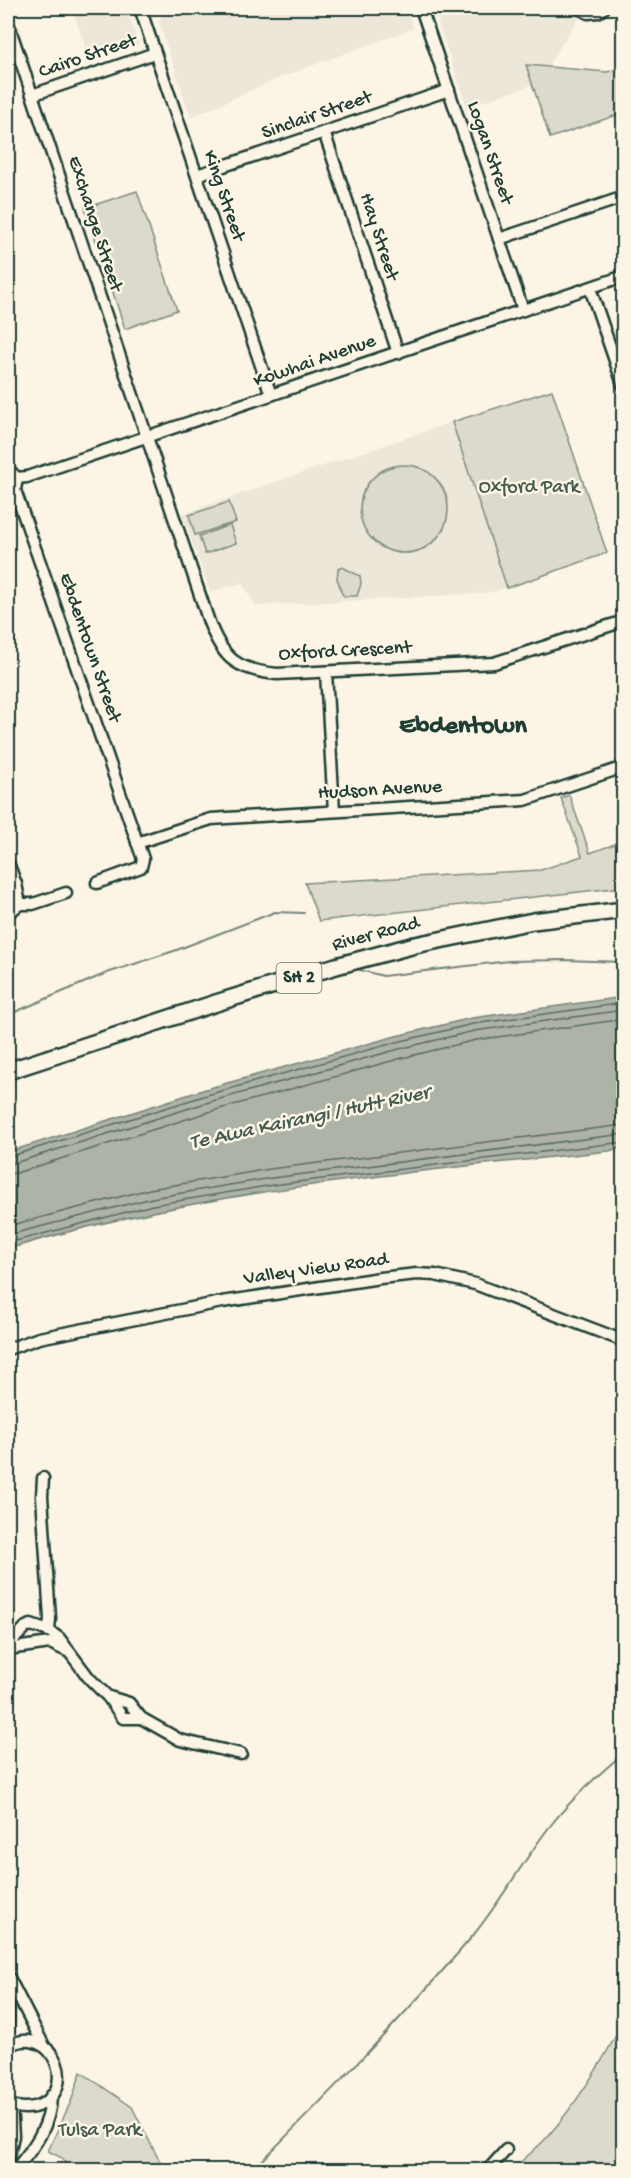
<svg xmlns="http://www.w3.org/2000/svg" width="631" height="2178" viewBox="0 0 631 2178" font-family="'Gochi Hand',sans-serif">
<style>
.built{fill:#ece7d8}
.green{fill:#dcdacc;stroke:#7e8c80;stroke-width:1.5}
.water{fill:#aeb3a7;stroke:#758479;stroke-width:1.5}
.lines{fill:none;stroke-linecap:round;stroke-linejoin:round}
.shore{stroke:#586c62;stroke-width:1.5}
.stream{stroke:#758479;stroke-width:2}
.minor-casing{stroke:#1f3d34;stroke-width:15}
.highway-casing{stroke:#1f3d34;stroke-width:20}
.minor{stroke:#fcf5e5;stroke-width:10}
.highway{stroke:#fcf5e5;stroke-width:15}
.labels{text-anchor:middle;dominant-baseline:central;stroke-width:5;stroke-linejoin:round;paint-order:stroke}
.shield{fill:#fcf5e5;stroke:#617469;stroke-width:1.5}
.shield-label{font-size:18px;font-weight:bold;fill:#1f3d34}
.street-label{font-size:20px;fill:#1f3d34;stroke:#fcf5e5}
.park-label{font-size:20px;fill:#455c52;stroke:#fcf5e5}
.water-label{font-size:21px;font-style:italic;fill:#435a51;stroke:#fcf5e5}
.district-label{font-size:26px;font-weight:bold;fill:#1f3d34;stroke:#fcf5e5}
</style>
<rect width="100%" height="100%" fill="#fcf5e5"/>
<filter id="ink" filterUnits="userSpaceOnUse"><feTurbulence type="fractalNoise" baseFrequency=".0167" numOctaves="2"/><feDisplacementMap in="SourceGraphic" scale="12" xChannelSelector="R" yChannelSelector="G"/><feConvolveMatrix kernelMatrix="1 2 1 2 8 2 1 2 1" color-interpolation-filters="sRGB"/></filter>
<g filter="url(#ink)">
<g class="built">
<polygon points="72,8 126,8 139,45 90,61"/>
<polygon points="182,8 405,8 414,28 284,76 191,117 159,23 162,15"/>
<polygon points="433,8 571,8 579,18 547,67 526,65 532,85 467,107"/>
<polygon points="452,422 507,588 487,593 256,606 242,583 210,592 182,514"/>
</g>
<g class="green">
<polygon points="526,65 607,72 623,67 623,113 550,138"/>
<polygon points="137,191 177,310 125,329 85,208"/>
<polygon points="552,390 607,553 507,588 452,422"/>
<circle cx="404" cy="509" r="44"/>
<polygon points="229,502 236,522 195,535 189,515"/>
<polygon points="230,525 236,543 205,554 199,536"/>
<path d="M342,567L360,576L361,584L357,596H344C339,592 341,585 337,579L338,569Z"/>
<polygon points="569,795 590,853 623,841 623,887 319,921 305,883 541,870 582,856 561,798"/>
<path d="M623,2022V2170H512C524,2158 538,2148 549,2135C579,2100 602,2063 623,2022Z"/>
<polygon points="81,2072 132,2107 164,2170 69,2170 62,2158 48,2151 72,2099"/>
</g>
<path class="water" d="M623,997V1147L609,1151C408,1173 202,1189 8,1249V1152L206,1089L396,1036L472,1018Z"/>
<g class="lines">
<g class="shore">
<polyline points="8,1157 207,1095 397,1042 473,1024 624,1003"/>
<polyline points="8,1165 209,1102 399,1049 474,1031 624,1010"/>
<polyline points="8,1174 16,1173 212,1111 402,1058 476,1040 624,1019"/>
<polyline points="8,1226 150,1189 270,1169 624,1125"/>
<polyline points="8,1235 152,1198 272,1178 624,1134"/>
<polyline points="8,1243 153,1205 273,1185 624,1142"/>
</g>
<g class="stream">
<polyline points="360,970 383,976 509,961 564,960 624,962"/>
<polyline points="8,1015 107,973 174,951 275,912 304,913"/>
<path d="M253,2170C327,2095 402,2019 471,1938C499,1904 520,1866 547,1830C569,1801 595,1777 624,1753"/>
</g>
<g class="minor-casing">
<g id="minor">
<polyline points="140,8 271,395"/>
<polyline points="421,8 523,310"/>
<polyline points="579,8 588,13 598,12 604,8"/>
<path d="M8,23L209,622C223,659 237,670 277,674L494,663L624,621"/>
<polyline points="32,95 155,53"/>
<polyline points="324,132 398,353"/>
<polyline points="197,175 449,90"/>
<polyline points="499,239 624,197"/>
<polyline points="590,288 624,387"/>
<polyline points="8,469 17,478"/>
<polyline points="17,478 27,477 624,276"/>
<polyline points="17,478 15,490 17,496 143,859 141,867 97,883"/>
<polyline points="326,672 334,811"/>
<polyline points="137,843 211,819 525,800 624,767"/>
<polyline points="8,863 16,884 20,904"/>
<polyline points="8,913 20,904 33,904 66,893"/>
<polyline points="8,1349 39,1338 222,1302 380,1278 417,1274 435,1275 475,1284 624,1341"/>
<polyline points="43,1478 42,1496 50,1618 49,1631"/>
<polyline points="8,1645 26,1627 31,1625 49,1631 59,1638 89,1678 108,1697 123,1718 141,1718"/>
<polyline points="8,1649 50,1643 67,1651"/>
<polyline points="109,1697 129,1703 141,1718 180,1740 241,1754"/>
<polyline points="8,1976 44,2046"/>
<polyline points="8,2002 8,2032"/>
<path d="M8,2046C55,2021 81,2095 34,2107C25,2109 16,2108 8,2103"/>
<polyline points="8,2158 13,2136 11,2105"/>
<path d="M15,2170C33,2149 51,2125 51,2096"/>
<polyline points="488,2170 506,2150"/>
</g>
</g>
<g class="highway-casing">
<polyline id="highway" points="8,1071 216,1003 336,966 415,945 533,921 624,910"/>
</g>
<use href="#minor" class="minor"/>
<use href="#highway" class="highway"/>
</g>
</g>
<g class="labels">
<rect class="shield" x="276.5" y="963" width="45" height="30" rx="4.5"/>
<g class="shield-label">
<text x="299" y="978">SH 2</text>
</g>
<g class="street-label">
<text transform="translate(88 57) rotate(-19)">Cairo Street</text>
<text transform="translate(317 116) rotate(-19)">Sinclair Street</text>
<text transform="translate(489 153) rotate(71)">Logan Street</text>
<text transform="translate(223 196) rotate(71)">King Street</text>
<text transform="translate(94 224) rotate(72)">Exchange Street</text>
<text transform="translate(378 237) rotate(72)">Hay Street</text>
<text transform="translate(315 362) rotate(-19)">Kowhai Avenue</text>
<text transform="translate(89 648) rotate(71)">Ebdentown Street</text>
<text transform="translate(345 652) rotate(-3)">Oxford Crescent</text>
<text transform="translate(380 791) rotate(-3)">Hudson Avenue</text>
<text transform="translate(376 935) rotate(-15)">River Road</text>
<text transform="translate(316 1270) rotate(-8)">Valley View Road</text>
</g>
<g class="park-label">
<text x="529" y="488">Oxford Park</text>
<text x="100" y="2131">Tulsa Park</text>
</g>
<g class="water-label">
<text transform="translate(310 1119) rotate(-12)">Te Awa Kairangi / Hutt River</text>
</g>
<g class="district-label">
<text x="463" y="727">Ebdentown</text>
</g>
</g>
<rect width="631" height="2178" fill="none" stroke="#fcf5e5" stroke-width="30"/>
<rect x="15" y="15" width="601" height="2148" fill="none" stroke="#1f3d34" stroke-width="2" filter="url(#ink)"/>
</svg>
